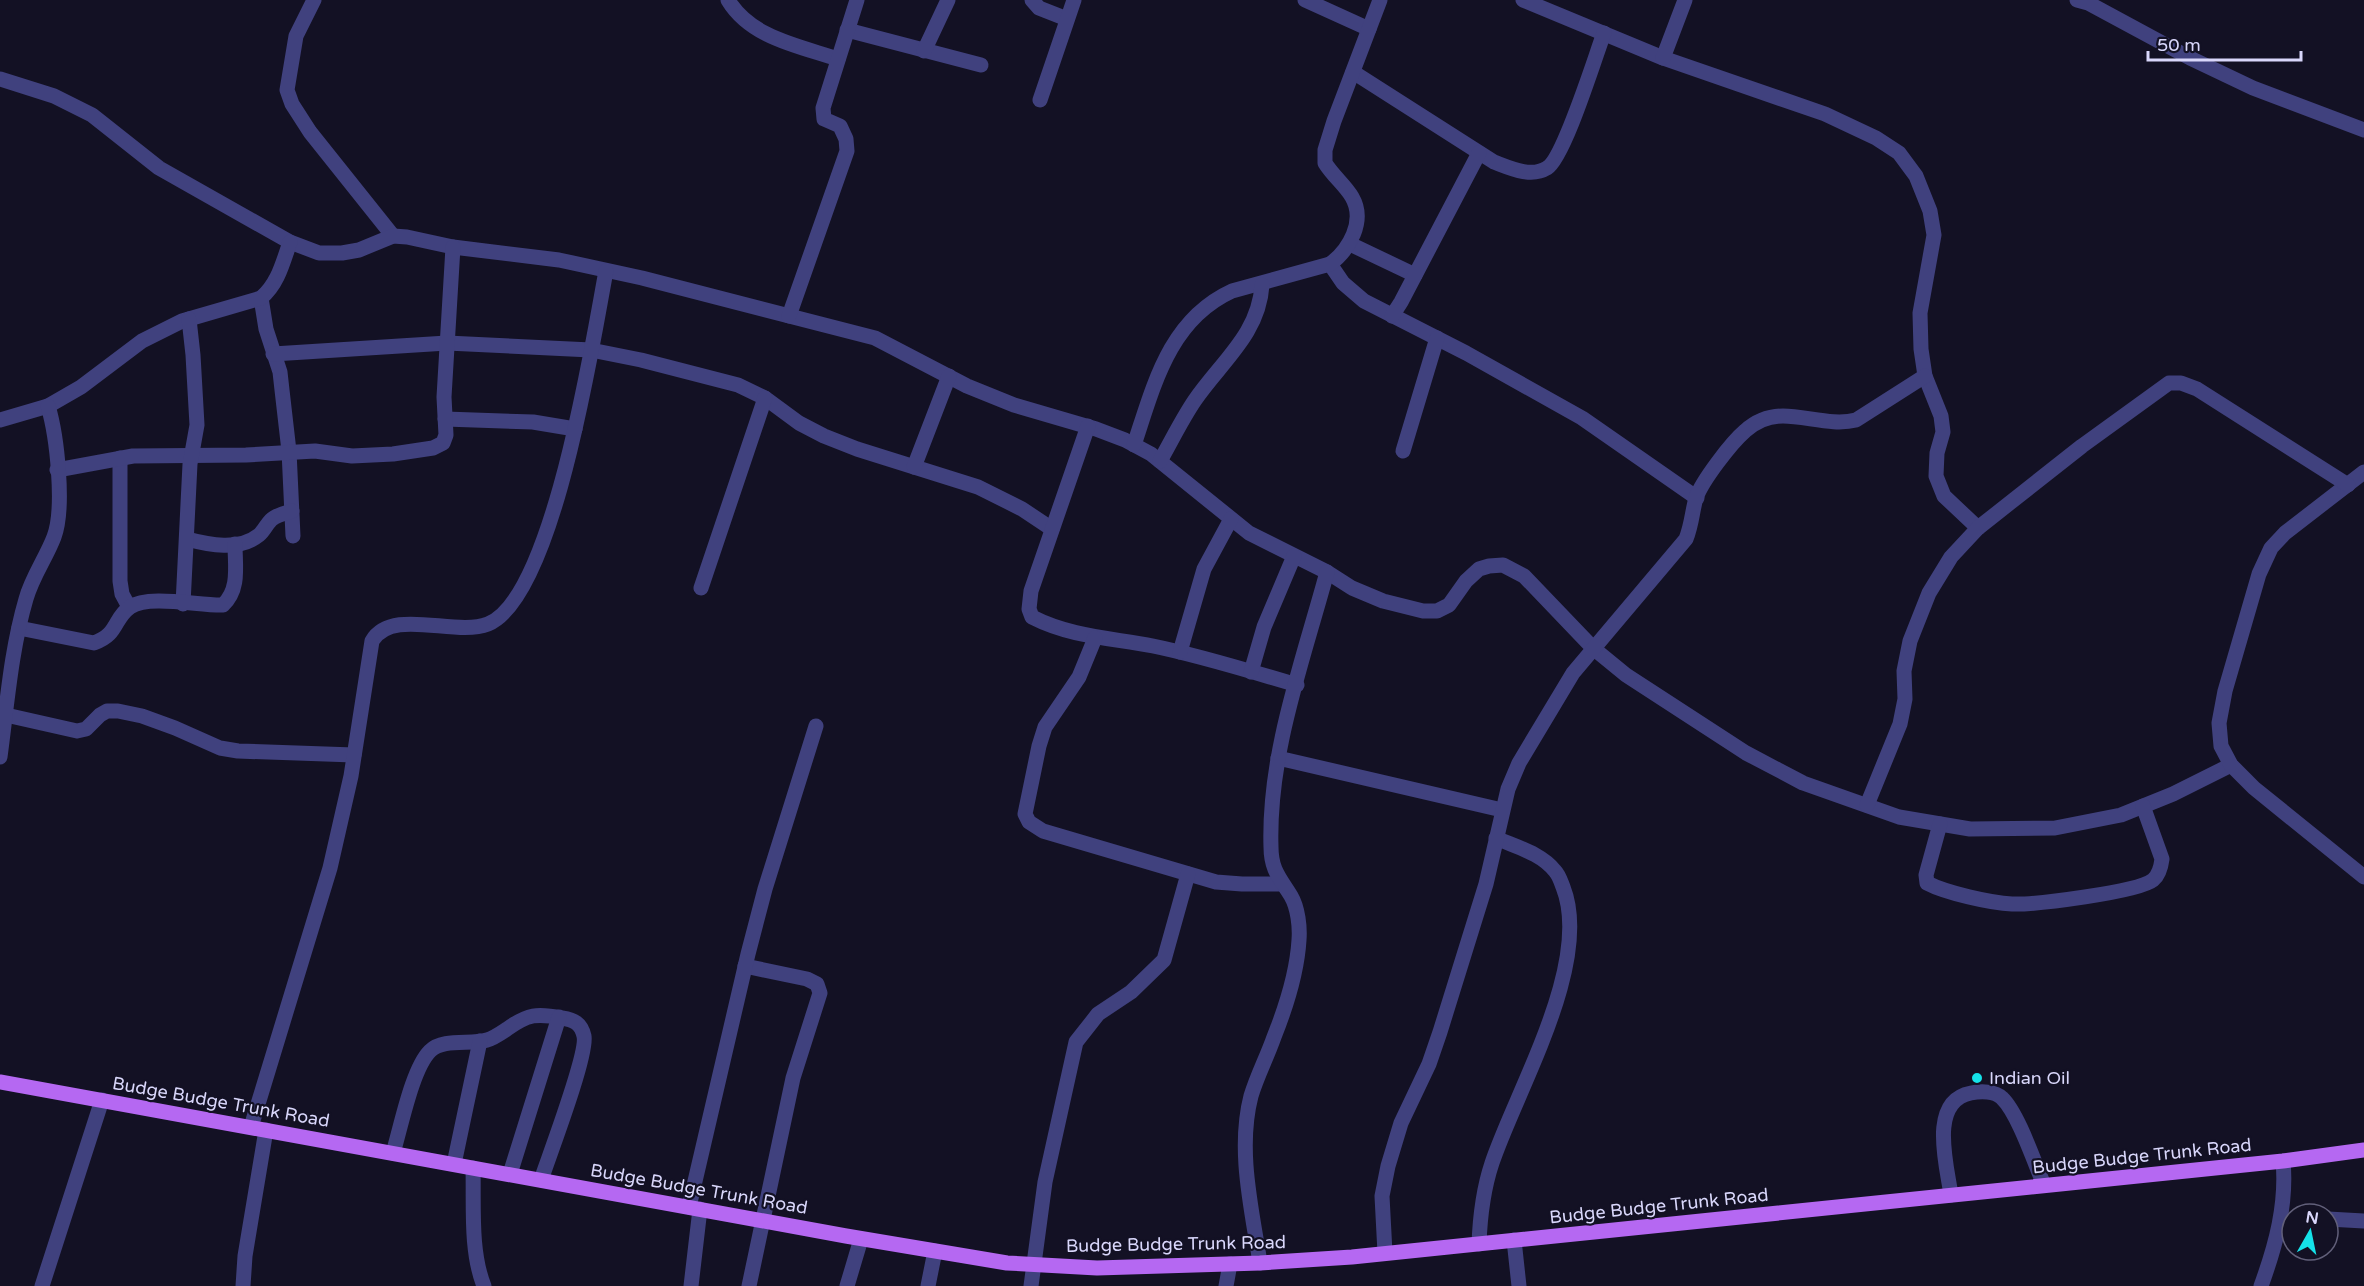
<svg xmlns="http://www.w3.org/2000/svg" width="2364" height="1286" viewBox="0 0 2364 1286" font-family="'Varela Round',sans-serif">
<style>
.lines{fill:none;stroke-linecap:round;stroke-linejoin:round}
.minor{stroke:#40417e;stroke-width:15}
.major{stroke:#b568f2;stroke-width:15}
.poi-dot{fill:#15e2e9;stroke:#131124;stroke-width:2}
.labels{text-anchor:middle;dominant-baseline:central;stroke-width:4.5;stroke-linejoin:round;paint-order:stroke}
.poi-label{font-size:18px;fill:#d9d7fb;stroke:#131124;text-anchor:start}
.street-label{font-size:18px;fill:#d9d7fb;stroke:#131124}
</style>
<rect width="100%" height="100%" fill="#131124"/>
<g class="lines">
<g class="minor">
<polyline points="314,0 296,36 287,90 292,104 310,132 393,236"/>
<path d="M728,0C751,38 799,46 838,59"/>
<polyline points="1032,0 1039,8 1067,19"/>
<polyline points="1305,0 1369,29"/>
<polyline points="1523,0 1663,58 1825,114 1876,138 1899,153 1916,176 1930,211 1934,235 1920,313 1921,349 1925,376 1941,416 1943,432 1937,453 1936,476 1944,496 1978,528"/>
<polyline points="2077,0 2088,3 2190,58 2253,88 2364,130"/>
<polyline points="847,30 981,65"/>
<polyline points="924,51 948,0"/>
<polyline points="1663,58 1685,0"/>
<path d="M1353,72L1494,162C1510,168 1531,178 1547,168C1564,158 1595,57 1604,33"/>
<polyline points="0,79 54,96 92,115 159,168 290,242 319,253 342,253 359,250 393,236 407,237 453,247 559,260 642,278 875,338 967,386 1014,405 1096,429 1125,440 1151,454 1249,533 1327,572 1352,588 1383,601 1423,611 1437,611 1449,605 1466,581 1479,569 1489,566 1503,565 1524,576 1593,648 1626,675 1746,753 1803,783 1899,817 1970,829 2055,828 2121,815 2173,794 2231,765"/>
<polyline points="1040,100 1074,0"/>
<polyline points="1350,244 1415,275"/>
<polyline points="1330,264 1343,283 1364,301 1466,353 1582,418 1697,498"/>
<polyline points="261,298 266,329 280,372 282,390 289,451 293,536"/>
<polyline points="789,316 847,151 846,139 840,126 824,119 823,108 857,0"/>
<polyline points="1392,316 1401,302 1479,153"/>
<polyline points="273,354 447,343 591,350 641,360 738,385 765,398 799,423 824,436 857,449 978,487 1022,509 1052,529"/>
<polyline points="445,419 533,422 575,429"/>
<path d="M0,420L48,406L81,387L142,341L182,321L261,298C278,284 283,262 290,242"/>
<path d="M1088,426L1031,591L1029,609L1032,617C1071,637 1112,638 1153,646C1202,656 1249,671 1297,685"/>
<path d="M1134,445C1154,385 1169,320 1232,291L1330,264C1349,250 1366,221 1352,197C1345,185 1333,176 1325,163V150L1334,121L1380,0"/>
<polyline points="1403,451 1437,338"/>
<polyline points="120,458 120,581 122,594 129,607"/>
<path d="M1160,461C1172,440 1182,419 1195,400C1221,362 1259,334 1262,285"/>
<polyline points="914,467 949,376"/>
<polyline points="57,470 133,456 246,455 315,451 352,456 393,454 433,448 443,443 446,435 444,397 453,247"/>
<polyline points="2364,472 2285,533 2271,548 2259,574 2225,691 2219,723 2221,746 2231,765 2254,788 2364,877"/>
<path d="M187,539C209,545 239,551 259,535C264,531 266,525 271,520C276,515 285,513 292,511"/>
<polyline points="701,588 765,398"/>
<polyline points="183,604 190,464 197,425 193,355 189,319"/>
<path d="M19,628L94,643C119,634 113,619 130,607C149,594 200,606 223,605C240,589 235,566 235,544"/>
<polyline points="1095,638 1079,677 1045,727 1039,746 1025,814 1029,822 1043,831 1216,882 1242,884 1281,884"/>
<polyline points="1180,652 1204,569 1231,519"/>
<polyline points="1251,672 1264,627 1294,556"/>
<polyline points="6,715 77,731 86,729 100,715 107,711 118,711 142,716 175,728 220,748 238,751 354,755"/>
<path d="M0,757C7,705 11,650 26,599C32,577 46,558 54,537C65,508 57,436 48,406"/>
<polyline points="1278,758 1502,810"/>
<polyline points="1867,805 1900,724 1905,699 1904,671 1910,641 1929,593 1951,557 1978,528 2082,446 2169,383 2181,383 2197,389 2348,485"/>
<path d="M1940,824L1926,875L1927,883C1946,893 1991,903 2012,904C2034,905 2138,892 2153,880C2159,875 2161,867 2162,859L2143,806"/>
<polyline points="745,966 807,979 817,984 820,993 793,1078 749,1286"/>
<path d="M251,1127L330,868L351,776L372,641C392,607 455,637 488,624C554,597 593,339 606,271"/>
<path d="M393,1153C401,1127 412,1069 430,1051C443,1038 471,1045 487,1040C494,1038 501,1033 507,1029C528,1014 537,1013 562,1018C574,1020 581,1023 584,1036C588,1054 549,1156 541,1180"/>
<polyline points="454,1164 480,1041"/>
<path d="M473,1168C474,1205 470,1251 484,1286"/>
<polyline points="510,1174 559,1017"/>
<path d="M1951,1195C1947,1166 1928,1101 1971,1093C1981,1091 1995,1091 2002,1098C2018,1113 2035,1164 2044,1185"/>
<polyline points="689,1207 748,954 765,889 816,726"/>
<polyline points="2328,1219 2364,1221"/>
<polyline points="1514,1240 1519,1286"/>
<path d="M1479,1244C1480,1216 1483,1190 1492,1163C1516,1091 1593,963 1563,887C1561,882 1559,875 1555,871C1541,853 1516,847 1496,838"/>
<path d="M1385,1253L1382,1196L1388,1166L1401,1123L1429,1064L1440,1032L1486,884L1508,789L1519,763L1573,673L1686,539C1692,524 1692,512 1696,498C1702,481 1731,443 1745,431C1755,422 1769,416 1783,416C1806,416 1833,426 1856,420L1925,376"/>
<path d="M1260,1263C1252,1210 1237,1150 1251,1096C1257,1076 1267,1057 1274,1037C1286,1007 1297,973 1299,940C1300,927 1298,908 1291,896C1280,878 1271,870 1271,847C1268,754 1303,661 1327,572"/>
<polyline points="42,1286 102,1100"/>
<polyline points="243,1286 245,1256 266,1130"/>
<polyline points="691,1286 700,1209"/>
<polyline points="847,1286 861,1239"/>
<polyline points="928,1286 935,1251"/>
<polyline points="1031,1286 1045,1182 1076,1042 1098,1014 1131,992 1164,960 1188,874"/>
<polyline points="1226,1286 1230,1264"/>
<path d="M2261,1286C2276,1245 2287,1204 2283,1161"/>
</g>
<polyline class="major" points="0,1082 846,1236 1007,1263 1097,1268 1260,1263 1352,1257 2283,1161 2364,1150"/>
</g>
<circle class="poi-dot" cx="1977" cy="1078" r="6"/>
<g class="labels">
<g class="poi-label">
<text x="1989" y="1078">Indian Oil</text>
</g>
<g class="street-label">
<text transform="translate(221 1102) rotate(10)">Budge Budge Trunk Road</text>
<text transform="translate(2142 1156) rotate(-6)">Budge Budge Trunk Road</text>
<text transform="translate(699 1189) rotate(10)">Budge Budge Trunk Road</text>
<text transform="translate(1659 1206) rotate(-6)">Budge Budge Trunk Road</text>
<text transform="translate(1176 1244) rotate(-1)">Budge Budge Trunk Road</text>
</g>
</g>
<g transform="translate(2310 1232) rotate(9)"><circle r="28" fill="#131124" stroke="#62607a" stroke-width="1.5"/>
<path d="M0-4.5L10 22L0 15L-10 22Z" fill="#15e2e9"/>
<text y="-9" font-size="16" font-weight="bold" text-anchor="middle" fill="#d9d7fb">N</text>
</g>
<path d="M2148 51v9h153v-9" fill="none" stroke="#d9d7fb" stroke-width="3"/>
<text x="2157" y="51" font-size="18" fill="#d9d7fb" stroke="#131124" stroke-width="4.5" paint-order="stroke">50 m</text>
</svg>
